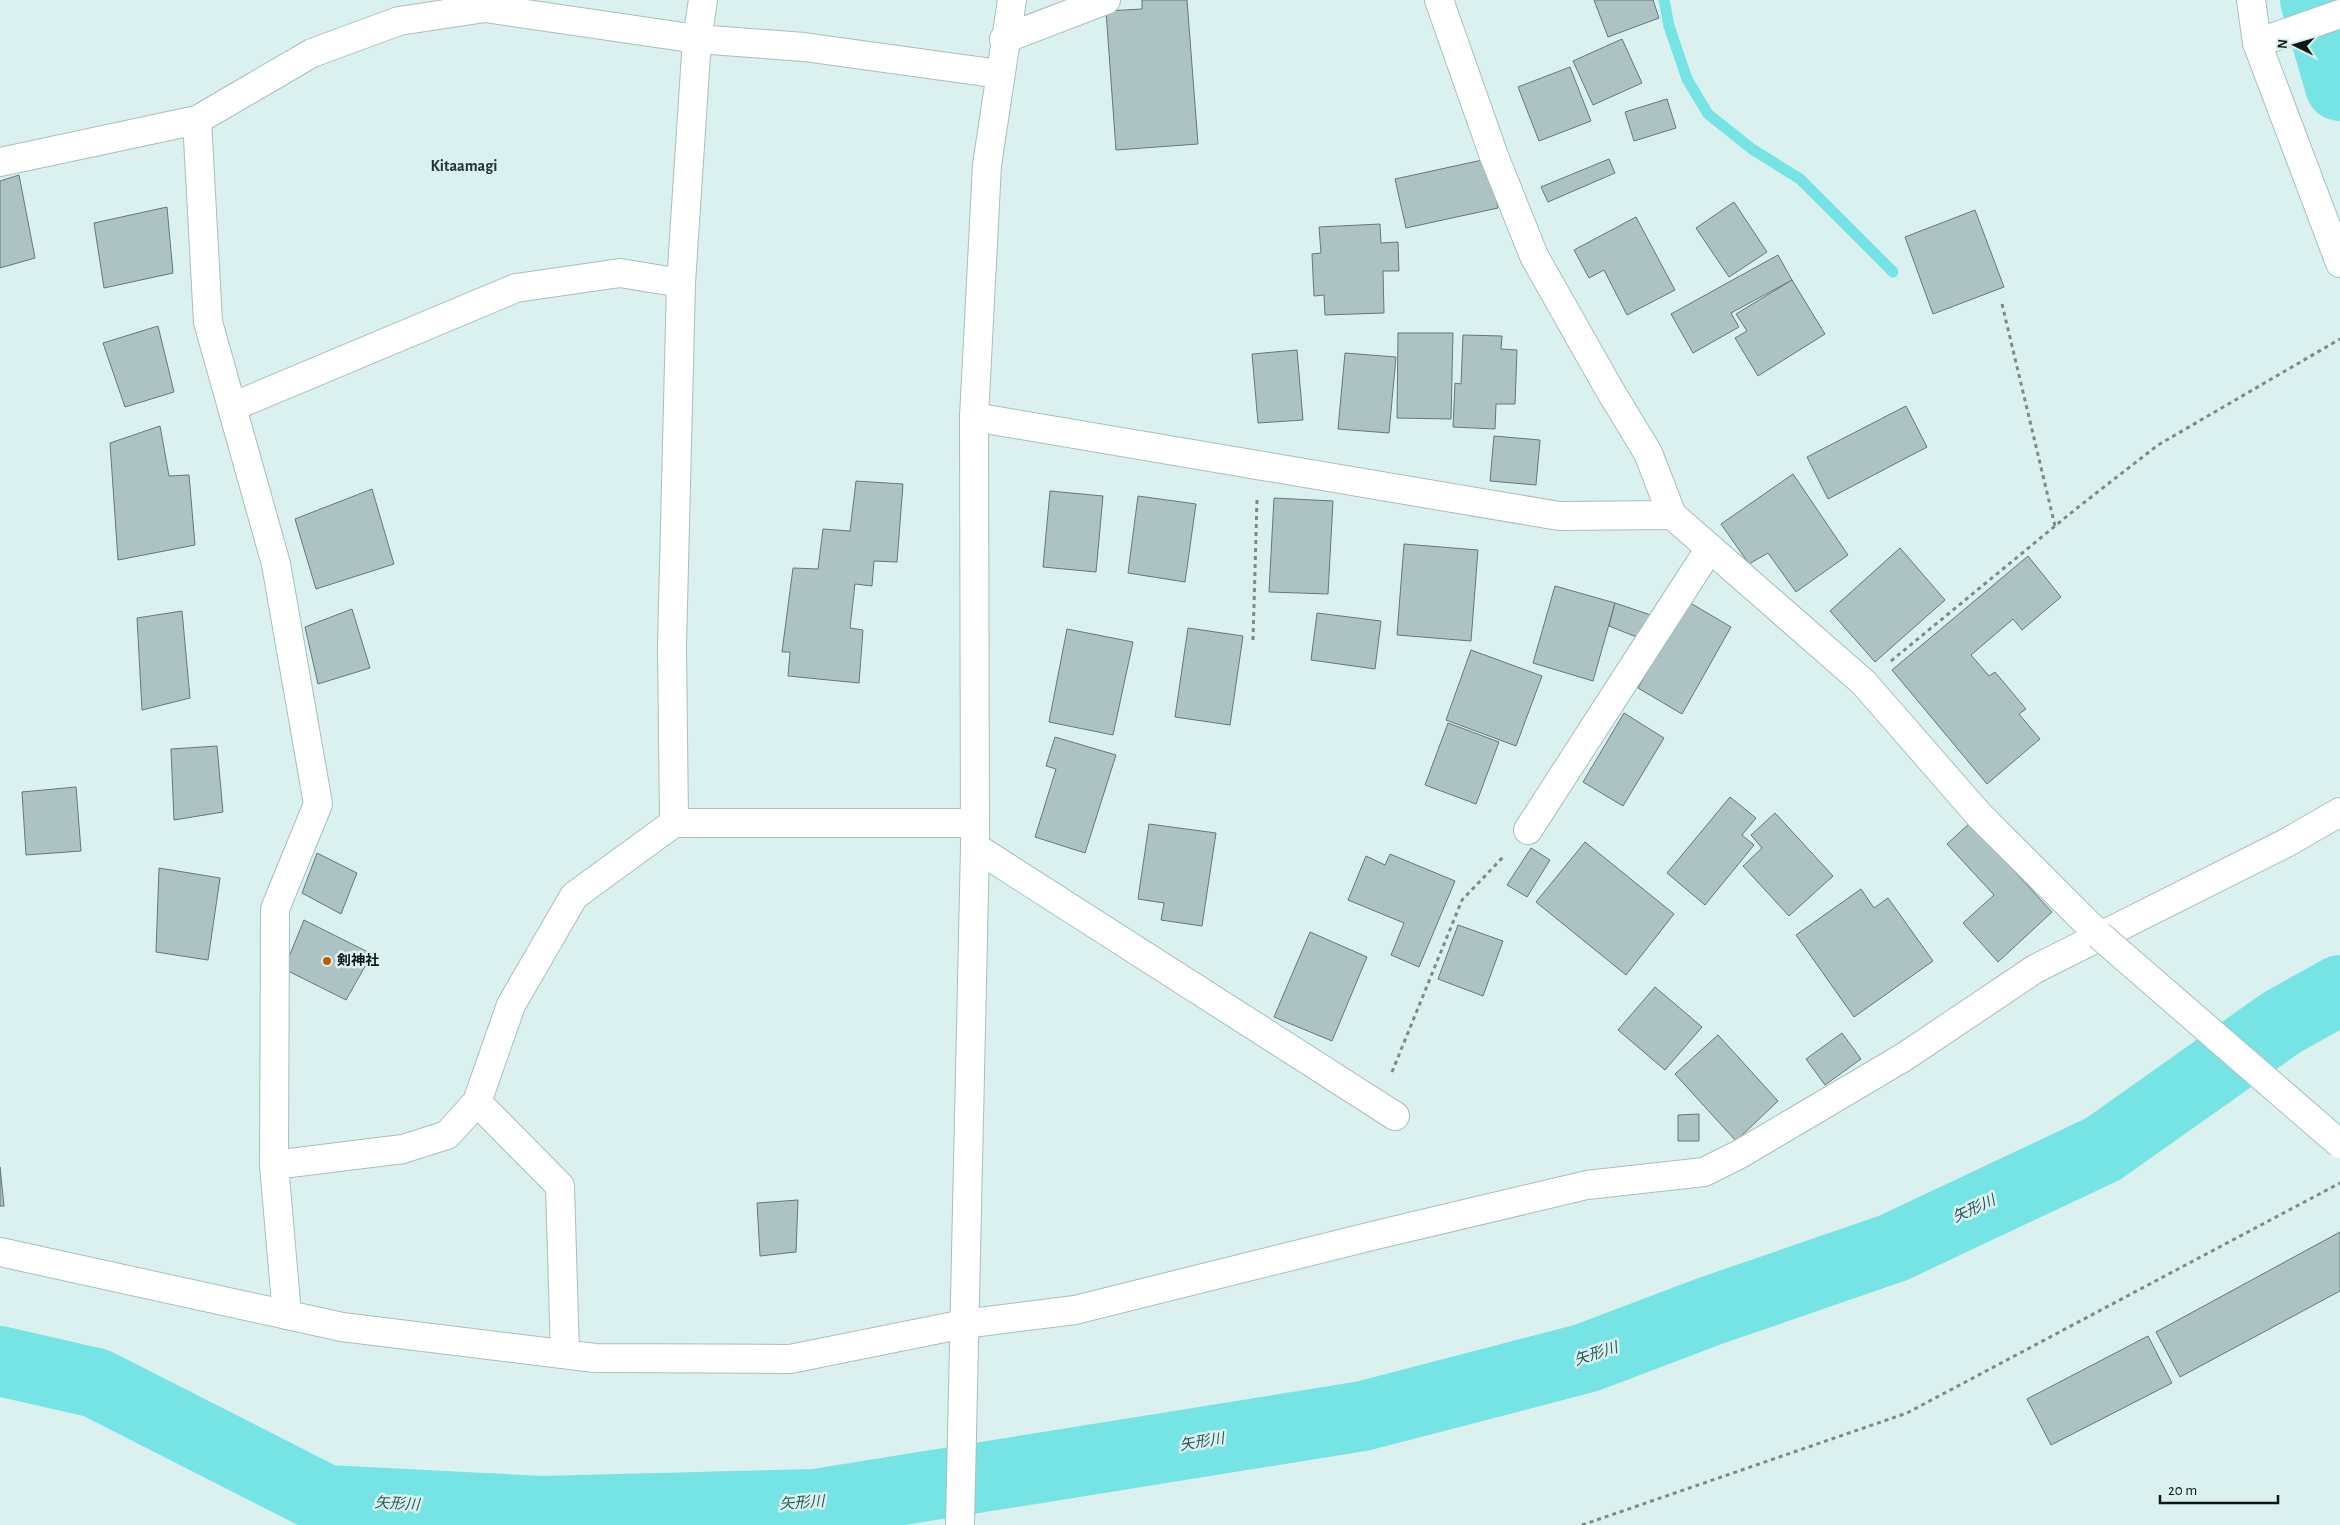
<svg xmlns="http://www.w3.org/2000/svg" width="2340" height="1525" viewBox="0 0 2340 1525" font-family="'Alegreya Sans','Noto Sans JP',sans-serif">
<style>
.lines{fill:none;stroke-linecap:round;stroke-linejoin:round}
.stream{stroke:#76e4e5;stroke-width:11}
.river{stroke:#76e4e5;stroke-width:70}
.building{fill:#adc3c3;stroke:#647878}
.minor-casing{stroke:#a9bebe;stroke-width:30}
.tertiary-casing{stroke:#a9bebe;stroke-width:30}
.path{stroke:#7b8b8a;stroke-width:3;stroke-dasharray:4 4;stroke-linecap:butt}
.minor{stroke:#fff;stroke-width:28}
.tertiary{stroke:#fff;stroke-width:28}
.minor-bridge-casing{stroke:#a9bebe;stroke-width:30;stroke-linecap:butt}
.minor-bridge{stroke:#fff;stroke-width:28}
.poi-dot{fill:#b85d03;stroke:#daf1f0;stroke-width:2}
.labels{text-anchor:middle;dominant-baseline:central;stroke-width:5;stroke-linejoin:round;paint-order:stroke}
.poi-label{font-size:14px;font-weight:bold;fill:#0f1717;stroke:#daf1f0;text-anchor:start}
.water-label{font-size:15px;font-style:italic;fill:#275858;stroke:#daf1f0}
.quarter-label{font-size:16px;font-weight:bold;fill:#223535;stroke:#daf1f0}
</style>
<rect width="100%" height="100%" fill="#daf1f0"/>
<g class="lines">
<polyline class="stream" points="1664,0 1669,26 1687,79 1708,114 1752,149 1800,179 1893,272"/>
<g class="river">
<polyline points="2315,0 2340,86"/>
<polyline points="0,1361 96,1383 326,1500 542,1511 815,1504 1363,1416 1586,1358 1710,1311 1893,1248 2103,1149 2281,1023 2340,990"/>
</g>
</g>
<g class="building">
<polygon points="1142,0 1187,0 1198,144 1116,150 1106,11 1142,9"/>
<polygon points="1594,0 1653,0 1659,18 1608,37"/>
<polygon points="1622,39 1642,83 1593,105 1573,61"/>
<polygon points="1570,67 1591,121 1539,141 1518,87"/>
<polygon points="1667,99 1676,128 1634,141 1625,112"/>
<polygon points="1487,159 1498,208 1406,228 1395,179"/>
<polygon points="1609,159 1615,173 1548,202 1541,187"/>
<polygon points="19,175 35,258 0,268 0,181"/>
<polygon points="1734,202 1767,252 1729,277 1696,228"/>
<polygon points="167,207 173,273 104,288 94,223"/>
<polygon points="1975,210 2004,287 1933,314 1905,237"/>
<polygon points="1636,217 1675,290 1627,315 1604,270 1589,278 1574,250"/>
<polygon points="1380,224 1381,243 1398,242 1399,271 1383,271 1384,313 1325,315 1324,295 1314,296 1312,254 1321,253 1319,227"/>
<polygon points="1778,255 1792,280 1731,313 1739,327 1693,353 1671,314"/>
<polygon points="1792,280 1825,334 1758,376 1735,338 1747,331 1736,314"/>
<polygon points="158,326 174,392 125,407 103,343"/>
<polygon points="1398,333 1453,333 1451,419 1397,418"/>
<polygon points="1463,335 1502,336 1501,349 1517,350 1515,404 1496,404 1495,429 1453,427 1455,383 1461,384"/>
<polygon points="1297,350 1303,420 1258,423 1252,354"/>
<polygon points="1345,353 1396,357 1389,433 1338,429"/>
<polygon points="1906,406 1927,447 1828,499 1807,457"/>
<polygon points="160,426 169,476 189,475 195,545 118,560 110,443"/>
<polygon points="1494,436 1540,440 1536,485 1490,481"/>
<polygon points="1793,474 1848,555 1796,592 1768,553 1749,564 1721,524"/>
<polygon points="856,481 903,484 897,562 874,561 872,586 855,584 850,628 863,630 859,683 788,676 790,652 782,652 793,568 818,569 823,529 850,531"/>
<polygon points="372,489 394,564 316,589 295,519"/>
<polygon points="1050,491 1103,496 1096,572 1043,567"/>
<polygon points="1138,496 1196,504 1185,582 1128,573"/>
<polygon points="1274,498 1333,501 1328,594 1269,592"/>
<polygon points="1404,544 1478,550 1471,641 1397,635"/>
<polygon points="1900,548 1945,600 1875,662 1830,611"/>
<polygon points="2028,556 2061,597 2022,630 2013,619 1971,655 1989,676 1995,672 2026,709 2019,714 2040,739 1987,784 1892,670"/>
<polygon points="1555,586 1615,603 1593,681 1533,663"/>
<polygon points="1687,601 1731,627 1682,714 1638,688"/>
<polygon points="1615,603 1651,615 1639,638 1609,626"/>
<polygon points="352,609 370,668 318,684 305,627"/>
<polygon points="182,611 190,698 142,710 137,618"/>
<polygon points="1317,613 1381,621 1375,669 1311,660"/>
<polygon points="1188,628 1243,636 1230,725 1175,717"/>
<polygon points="1067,629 1133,642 1113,735 1049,722"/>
<polygon points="1471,650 1542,676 1516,746 1446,720"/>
<polygon points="1624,713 1664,738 1623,806 1583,782"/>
<polygon points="1448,723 1499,742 1476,804 1425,785"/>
<polygon points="1055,737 1116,755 1085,853 1035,837 1056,769 1046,766"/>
<polygon points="217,746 223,812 174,820 171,749"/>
<polygon points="76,787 81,851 26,855 22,792"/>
<polygon points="1730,797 1756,818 1742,835 1754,845 1705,905 1667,873"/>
<polygon points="1775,813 1833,876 1789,916 1743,866 1762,848 1751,835"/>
<polygon points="1970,823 2052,912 1998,962 1963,923 1994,895 1947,844"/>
<polygon points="1149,824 1216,833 1202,926 1161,920 1164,903 1138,899"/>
<polygon points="1585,842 1674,914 1626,975 1536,902"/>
<polygon points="1531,848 1550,860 1527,897 1507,885"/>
<polygon points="317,853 357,873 341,914 302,893"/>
<polygon points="1390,854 1455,881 1419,967 1391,955 1404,923 1348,900 1366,856 1385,865"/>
<polygon points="159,868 220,878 208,960 156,952"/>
<polygon points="1861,889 1874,908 1888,898 1933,961 1854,1017 1796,935"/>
<polygon points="304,920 372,954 346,1000 284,969"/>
<polygon points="1458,925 1503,941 1483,996 1438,979"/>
<polygon points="1310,932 1367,957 1332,1041 1274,1017"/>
<polygon points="1655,987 1702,1027 1665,1070 1618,1030"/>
<polygon points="1842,1033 1861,1059 1825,1085 1806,1059"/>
<polygon points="1718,1035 1778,1101 1736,1141 1675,1074"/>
<polygon points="1699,1114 1699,1141 1678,1141 1678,1115"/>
<polygon points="0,1167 4,1206 0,1206"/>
<polygon points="798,1200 796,1252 760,1256 757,1203"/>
<polygon points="2340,1232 2340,1291 2180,1377 2156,1332"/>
<polygon points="2148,1336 2172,1383 2051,1445 2027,1399"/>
</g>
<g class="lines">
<g class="minor-casing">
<g id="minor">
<polyline points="703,0 697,39 804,47 1000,74"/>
<polyline points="1439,0 1494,156 1534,256 1608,387 1648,453 1672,515 1864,683 1979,815 2099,935"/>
<polyline points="2251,0 2257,43 2340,263"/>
<polyline points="1004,39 1106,0"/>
<polyline points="2257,43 2340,14"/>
<polyline points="197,120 208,322 276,564 318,804 275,909 274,1165 287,1315"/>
<polyline points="0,162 197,120 312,53 399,21 485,8 697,39 681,283 672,646 674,823 574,896 511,1005 477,1102 447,1135 403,1149 274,1165"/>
<polyline points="232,407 516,288 620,273 681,283"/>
<polyline points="974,417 1559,516 1672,515"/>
<polyline points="674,823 975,823"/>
<polyline points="1528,830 1710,548"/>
<polyline points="975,847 1395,1116"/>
<polyline points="477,1102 560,1186 565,1354"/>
<polyline points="0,1252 342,1327 595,1358 790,1359 964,1324 1075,1310 1372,1236 1587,1185 1704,1172 1740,1154 1904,1057 2035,969 2286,843 2340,812"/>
</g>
</g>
<g class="tertiary-casing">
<polyline id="tertiary" points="960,1525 975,847 974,417 987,165 1012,0"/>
</g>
<g class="path">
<polyline points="2002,304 2055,526"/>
<polyline points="1253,640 1257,500"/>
<polyline points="1891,661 2077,508 2158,445 2340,339"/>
<polyline points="1392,1072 1462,900 1505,855"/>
<polyline points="1582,1525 1907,1413 2340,1183"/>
</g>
<use href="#minor" class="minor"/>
<use href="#tertiary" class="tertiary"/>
<g class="minor-bridge-casing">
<polyline id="minor-bridge" points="2099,935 2340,1144"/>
</g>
<use href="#minor-bridge" class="minor-bridge"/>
</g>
<circle class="poi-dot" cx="327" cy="961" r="5"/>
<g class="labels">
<g class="poi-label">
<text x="337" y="961">剣神社</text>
</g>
<g class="water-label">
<text transform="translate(1974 1209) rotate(-25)">矢形川</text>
<text transform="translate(1596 1354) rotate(-18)">矢形川</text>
<text transform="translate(1202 1442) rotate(-9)">矢形川</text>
<text transform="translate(802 1503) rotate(-4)">矢形川</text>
<text transform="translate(397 1504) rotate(3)">矢形川</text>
</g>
<g class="quarter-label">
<text x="464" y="166">Kitaamagi</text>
</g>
</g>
<g transform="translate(2295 45) rotate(275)" stroke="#daf1f0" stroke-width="4" paint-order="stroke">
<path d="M0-4L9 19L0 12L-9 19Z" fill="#0f1717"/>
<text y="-8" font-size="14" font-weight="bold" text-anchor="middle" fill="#0f1717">N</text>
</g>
<path d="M2160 1495v8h118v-8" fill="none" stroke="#0f1717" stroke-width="2.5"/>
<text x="2168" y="1495" font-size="15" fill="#0f1717" stroke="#daf1f0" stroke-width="4" paint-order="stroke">20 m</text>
</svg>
